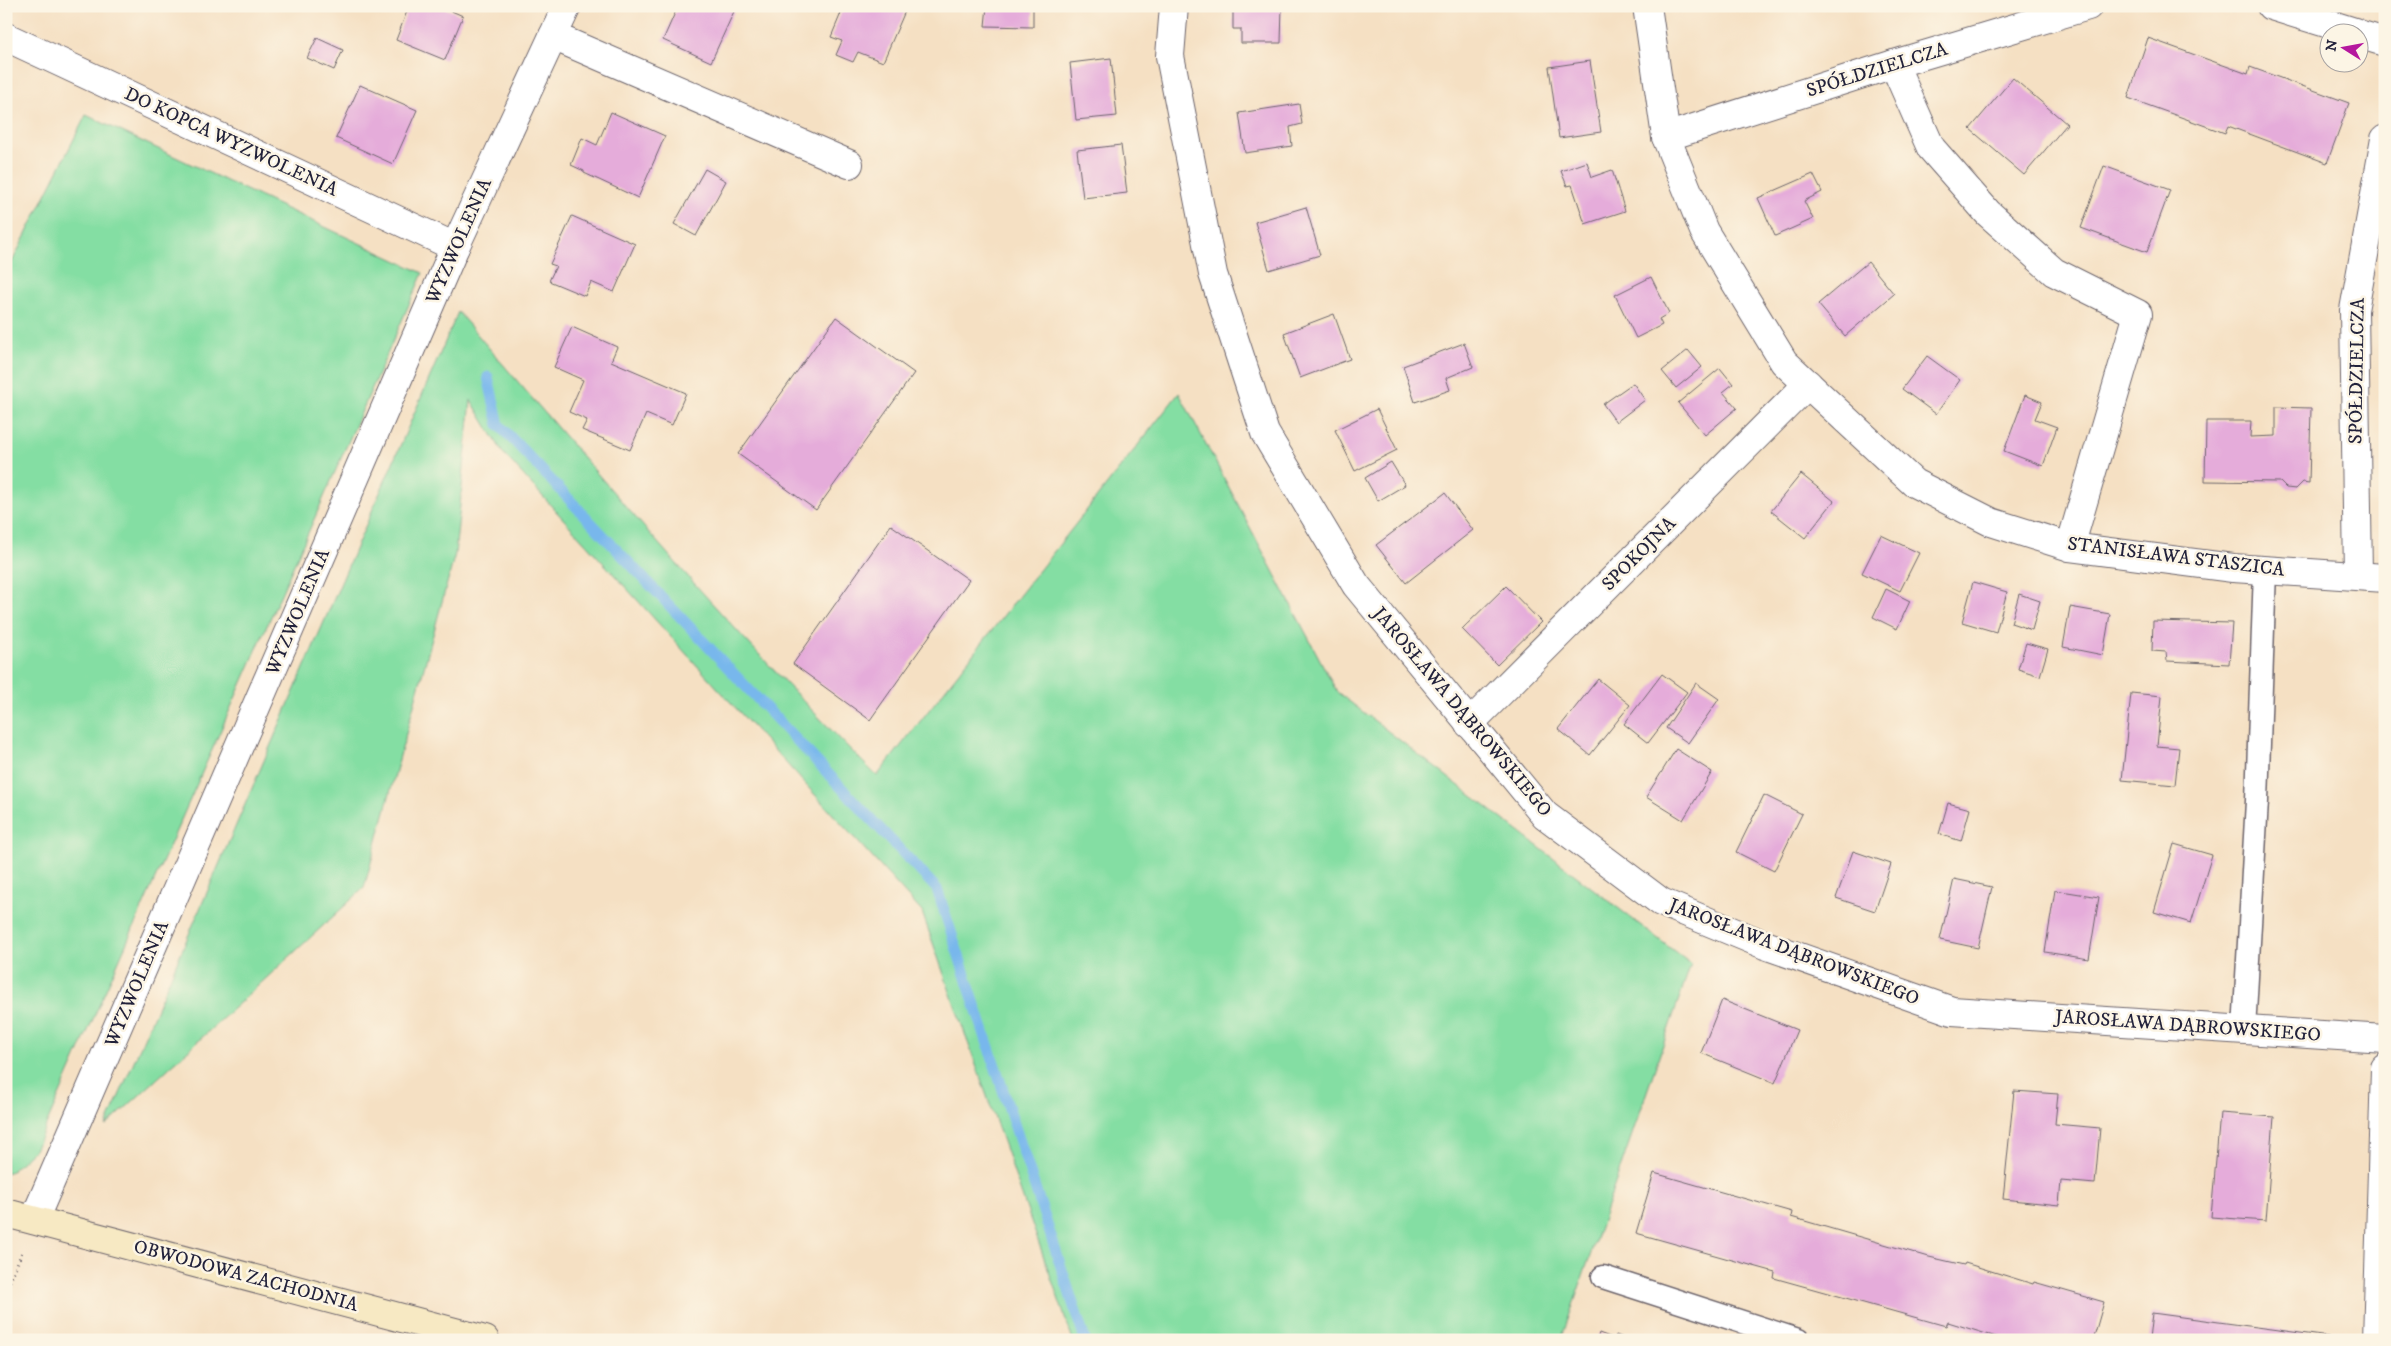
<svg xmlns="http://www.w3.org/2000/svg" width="2391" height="1346" viewBox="0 0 2391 1346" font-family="'IM FELL DW Pica',serif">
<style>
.green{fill:#84dea3;stroke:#53806f}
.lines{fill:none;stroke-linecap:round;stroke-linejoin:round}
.stream{stroke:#78b7ec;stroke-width:11}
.building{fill:#e5acda}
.lane-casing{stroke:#6c646b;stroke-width:25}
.street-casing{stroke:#6c646b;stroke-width:30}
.secondary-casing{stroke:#6c646b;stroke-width:30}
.path{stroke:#6c646b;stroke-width:3;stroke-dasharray:1 4;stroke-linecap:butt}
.lane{stroke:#fff;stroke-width:22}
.street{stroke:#fff;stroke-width:28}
.secondary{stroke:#f7e9c3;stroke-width:28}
.labels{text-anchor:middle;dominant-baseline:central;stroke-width:5;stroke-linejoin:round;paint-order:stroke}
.street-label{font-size:19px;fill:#22223b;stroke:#fcf5e5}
</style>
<rect width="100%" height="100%" fill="#fcf5e5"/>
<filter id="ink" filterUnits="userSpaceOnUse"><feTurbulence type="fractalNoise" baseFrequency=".02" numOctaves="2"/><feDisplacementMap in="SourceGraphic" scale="10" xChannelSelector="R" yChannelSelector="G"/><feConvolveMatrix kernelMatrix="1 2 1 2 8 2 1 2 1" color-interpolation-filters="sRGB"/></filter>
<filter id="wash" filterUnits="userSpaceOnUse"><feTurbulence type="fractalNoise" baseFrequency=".0096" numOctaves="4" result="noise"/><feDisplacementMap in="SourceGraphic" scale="20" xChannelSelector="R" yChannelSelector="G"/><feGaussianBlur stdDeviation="1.12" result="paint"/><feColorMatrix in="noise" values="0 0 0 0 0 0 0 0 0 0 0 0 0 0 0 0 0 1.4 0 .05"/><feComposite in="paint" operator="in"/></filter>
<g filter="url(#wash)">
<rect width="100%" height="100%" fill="#f5e0c3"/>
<g class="green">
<polygon points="86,115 423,273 36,1148 12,1171 6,1173 6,274"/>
<path d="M458,312C594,470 729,630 877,776L1179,393L1337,692L1691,964L1561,1340H1073L922,912L503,453L471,400L455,554L364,888L106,1126Z"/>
</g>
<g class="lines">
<polyline class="stream" points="488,377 499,425 937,889 1085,1340"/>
</g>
<g id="blocks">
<g class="building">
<polygon points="409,6 440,6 463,16 445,60 396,40"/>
<polygon points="678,6 736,7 711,62 663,40"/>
<polygon points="844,6 898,6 906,9 883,62 858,52 853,62 836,55 842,41 831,37"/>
<polygon points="987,6 1033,6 1033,27 985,26"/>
<polygon points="1233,6 1282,6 1281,43 1241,43 1241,29 1233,29"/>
<polygon points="317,38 343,50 334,70 307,58"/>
<polygon points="2148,38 2248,74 2250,67 2349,103 2327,163 2228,126 2225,133 2128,98"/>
<polygon points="1111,58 1117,116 1076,120 1070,63"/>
<polygon points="1590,61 1601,132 1559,138 1549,67"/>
<polygon points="2013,78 2067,124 2024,175 1970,129"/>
<polygon points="360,85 417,110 393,164 336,138"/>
<polygon points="1299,104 1302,124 1290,127 1292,146 1245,153 1239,113"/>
<polygon points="611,112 665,136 638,198 584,173 584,171 571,165 582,138 597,145"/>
<polygon points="1121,145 1127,193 1083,198 1077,150"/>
<polygon points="1587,162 1592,177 1612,170 1625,211 1585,224 1572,185 1567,186 1561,171"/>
<polygon points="2104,166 2170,190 2147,252 2081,228"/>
<polygon points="705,169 726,181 696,236 674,224"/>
<polygon points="1813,174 1822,192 1804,201 1813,219 1775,236 1758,198"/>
<polygon points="1306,207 1320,255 1269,270 1255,222"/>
<polygon points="572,216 635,244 614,292 591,282 585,296 549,281 556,266 550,264"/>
<polygon points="1868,262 1894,294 1845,336 1818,304"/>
<polygon points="1651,277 1669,313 1659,319 1662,325 1636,338 1615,295"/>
<polygon points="1334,314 1350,359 1300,378 1284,333"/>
<polygon points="836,317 914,373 816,510 738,454"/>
<polygon points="572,327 617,347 611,361 686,393 672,425 646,414 630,450 582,430 587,420 569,412 583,380 554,367"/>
<polygon points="1464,343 1473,367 1446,378 1450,390 1415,402 1403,366"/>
<polygon points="1688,350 1702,367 1676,388 1662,371"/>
<polygon points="1927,356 1960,380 1936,414 1902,389"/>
<polygon points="1720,368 1733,384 1723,392 1737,408 1705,435 1678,403"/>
<polygon points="1633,383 1645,400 1616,422 1603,404"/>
<polygon points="2025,395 2042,402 2035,419 2057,427 2043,466 2004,451"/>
<polygon points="2276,407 2311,408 2309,483 2303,482 2296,489 2286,488 2280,482 2205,481 2206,421 2251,421 2250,437 2276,436"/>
<polygon points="1377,409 1397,450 1355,471 1335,430"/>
<polygon points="1391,462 1405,485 1378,501 1365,478"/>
<polygon points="1801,474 1834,501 1805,538 1771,511"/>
<polygon points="1445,493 1473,530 1406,583 1376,545"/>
<polygon points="891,525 969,580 870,720 793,664"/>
<polygon points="1881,535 1919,553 1900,591 1862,573"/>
<polygon points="1973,582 2007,592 1996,632 1962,622"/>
<polygon points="1506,586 1541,622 1497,665 1462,629"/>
<polygon points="1886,589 1910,601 1897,629 1873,617"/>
<polygon points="2019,594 2040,601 2032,630 2011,623"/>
<polygon points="2070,607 2110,614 2103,655 2063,647"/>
<polygon points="2153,621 2232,623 2229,664 2167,661 2166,652 2152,651"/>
<polygon points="2026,643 2048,649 2040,676 2018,669"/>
<polygon points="1662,674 1687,692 1648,743 1624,724"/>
<polygon points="1598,679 1630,705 1590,755 1558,729"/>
<polygon points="1696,683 1719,699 1688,743 1666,728"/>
<polygon points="2131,693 2162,696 2157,746 2179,748 2175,785 2122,780"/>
<polygon points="1676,749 1712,772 1683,820 1646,797"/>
<polygon points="1764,795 1802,814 1774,871 1736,852"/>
<polygon points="1948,803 1970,809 1961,841 1939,834"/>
<polygon points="2174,844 2212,855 2191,923 2154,912"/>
<polygon points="1853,851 1891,864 1875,911 1836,898"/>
<polygon points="1954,879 1992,887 1978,948 1940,940"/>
<polygon points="2055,890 2099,897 2089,959 2045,952"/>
<polygon points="1722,1000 1797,1030 1775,1083 1701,1053"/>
<polygon points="2014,1091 2058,1094 2055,1124 2100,1128 2095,1184 2061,1181 2059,1205 2003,1199"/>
<polygon points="2220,1113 2274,1117 2266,1221 2211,1217"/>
<polygon points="1654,1173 1792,1212 1791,1217 1929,1257 1964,1265 1965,1263 2033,1284 2034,1282 2104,1302 2093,1340 2006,1340 1948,1322 1946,1326 1774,1278 1775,1272 1636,1233"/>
<polygon points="2152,1313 2330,1337 2329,1340 2149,1340"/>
<polygon points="1599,1333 1615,1339 1616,1335 1629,1340 1597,1340"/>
</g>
</g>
</g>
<g filter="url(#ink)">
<use href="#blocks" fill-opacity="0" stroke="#6c646b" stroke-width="1"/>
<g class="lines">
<g class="lane-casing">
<g id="lane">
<polyline points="2244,1030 2257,801 2265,570"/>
<polyline points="1603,1277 1798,1340"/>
</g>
</g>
<g class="street-casing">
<g id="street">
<polyline points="1174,6 1170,56 1213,274 1265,433 1356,585 1545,815 1661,902 1765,945 1952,1011 2385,1039"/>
<polyline points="1647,6 1666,137 1704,231 1784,362 1914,483 1991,522 2070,547 2233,568 2385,578"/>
<polyline points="2271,6 2355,32"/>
<polyline points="2358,34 2385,42"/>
<polyline points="553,36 849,164"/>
<polyline points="6,37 455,247"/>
<polyline points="1894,64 1931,148 1988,213 2054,272 2138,314 2070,547"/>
<polyline points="1666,137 1894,64 2088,6"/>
<polyline points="2358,575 2354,310 2385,139"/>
<polyline points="1469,724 1808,384"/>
<polyline points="34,1220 455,247 567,6"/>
<polyline points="2377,1340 2385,1068"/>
</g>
</g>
<g class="secondary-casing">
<polyline id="secondary" points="6,1213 485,1340"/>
</g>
<polyline class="path" points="6,1291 22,1252"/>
<use href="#lane" class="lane"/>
<use href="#street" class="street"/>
<use href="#secondary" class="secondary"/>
</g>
</g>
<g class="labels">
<g class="street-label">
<text transform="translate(1877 70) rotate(-17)">SPÓŁDZIELCZA</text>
<text transform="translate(231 142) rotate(25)">DO KOPCA WYZWOLENIA</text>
<text transform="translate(459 241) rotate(-66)">WYZWOLENIA</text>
<text transform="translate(2357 371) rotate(-89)">SPÓŁDZIELCZA</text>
<text transform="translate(1639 554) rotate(-45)">SPOKOJNA</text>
<text transform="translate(2176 557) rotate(7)">STANISŁAWA STASZICA</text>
<text transform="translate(298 612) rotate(-67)">WYZWOLENIA</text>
<text transform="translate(1462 712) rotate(50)">JAROSŁAWA DĄBROWSKIEGO</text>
<text transform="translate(1794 952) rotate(21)">JAROSŁAWA DĄBROWSKIEGO</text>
<text transform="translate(137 984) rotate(-67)">WYZWOLENIA</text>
<text transform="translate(2188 1026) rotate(4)">JAROSŁAWA DĄBROWSKIEGO</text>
<text transform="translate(246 1276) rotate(15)">OBWODOWA ZACHODNIA</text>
</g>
</g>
<rect width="2391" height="1346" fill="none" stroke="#fcf5e5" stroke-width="25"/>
<g transform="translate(2344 48) rotate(281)"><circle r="24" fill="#fcf5e5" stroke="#a5a1a1"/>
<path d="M0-4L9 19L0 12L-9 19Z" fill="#b5179e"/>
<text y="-8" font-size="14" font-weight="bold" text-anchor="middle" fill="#22223b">N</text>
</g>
</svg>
